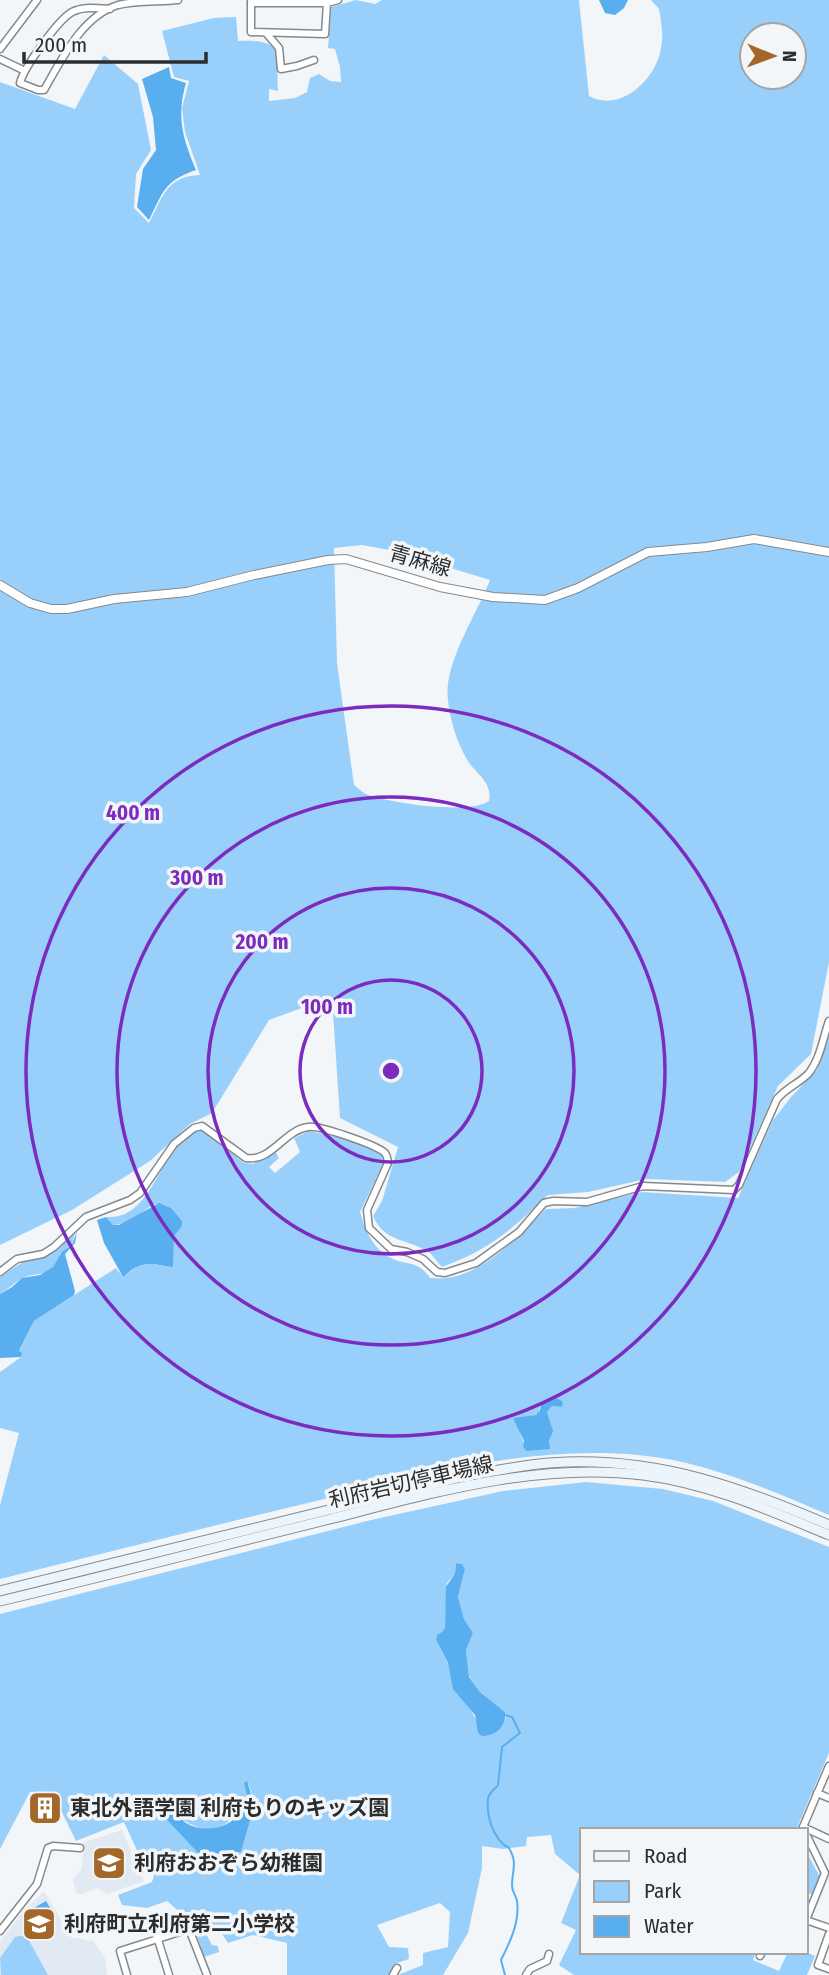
<svg xmlns="http://www.w3.org/2000/svg" width="829" height="1975" viewBox="0 0 829 1975" font-family="'Fira Sans Condensed','Noto Sans JP',sans-serif">
<style>
.built{fill:#e1eaf2}
.green{fill:#99d0fb;fill-rule:evenodd}
.water{fill:#58aeee}
.lines{fill:none;stroke-linecap:round;stroke-linejoin:round}
.stream{stroke:#58aeee;stroke-width:2}
.minor-casing{stroke:#86898b;stroke-width:9}
.tertiary-casing{stroke:#86898b;stroke-width:10}
.secondary-casing{stroke:#86898b;stroke-width:11}
.minor{stroke:#fff;stroke-width:6}
.tertiary{stroke:#fff;stroke-width:8}
.secondary{stroke:#ecf4fc;stroke-width:9}
.ring{fill:none;stroke:#7b2cbf;stroke-width:3.5}
.labels{text-anchor:middle;dominant-baseline:central;stroke-width:7;stroke-linejoin:round;paint-order:stroke}
.street-label{font-size:21px;fill:#2b2c2d;stroke:#f3f6f8}
.poi-label{font-size:21px;font-weight:bold;fill:#2b2c2d;stroke:#f3f6f8;text-anchor:start}
.centre{fill:#7b2cbf;stroke:#f3f6f8;stroke-width:3.5}
.ring-label{font-size:21px;text-anchor:middle;font-weight:bold;fill:#7b2cbf;stroke:#f3f6f8;stroke-width:7;stroke-linejoin:round;paint-order:stroke}
</style>
<rect width="100%" height="100%" fill="#f3f6f8"/>
<g class="built">
<polygon points="122,1830 144,1881 107,1894 97,1888 82,1894 76,1893 73,1880 81,1870 83,1856 82,1843"/>
<polygon points="44,1891 71,1937 93,1941 105,1958 107,1975 0,1975 0,1941 23,1912"/>
</g>
<g class="green">
<path d="M356,0L375,4L382,0H579L589,96C620,113 656,80 661,48C664,36 661,22 659,9L651,0H829V962L811,1054L778,1086L739,1172L725,1182L646,1179L588,1192L548,1195C511,1230 491,1249 442,1267C438,1263 434,1257 430,1253C409,1238 385,1244 373,1216L382,1201L398,1147L340,1118L332,997L269,1020L212,1113L190,1124L150,1161L72,1210L0,1245V82L75,109L104,55L138,84L151,150L136,174L134,208L149,223C163,196 167,176 200,175L185,132L182,108L189,81L174,77L162,31L214,18L236,17L238,41C285,39 276,51 278,91L269,89V101L295,98L307,92L310,78L319,74L330,81L341,82L340,67L335,49L328,48L331,7ZM752,35H794V77H752ZM362,545L395,551L490,580C477,614 443,664 448,700C450,720 456,739 465,756C473,773 493,780 489,801C469,815 392,803 368,795C363,793 359,789 354,785L337,663L334,548Z"/>
<path d="M829,1035V1515C767,1489 705,1461 638,1455C530,1445 428,1474 324,1499C216,1525 108,1552 0,1579V1505L19,1433L0,1428V1372L21,1357L19,1352L34,1321L116,1268L123,1277C129,1274 132,1269 137,1267C150,1261 160,1266 172,1267L174,1236L181,1226V1220L168,1207L154,1204C141,1212 130,1224 113,1225L106,1217C111,1217 117,1217 122,1215C158,1203 166,1133 202,1130L244,1163L253,1164L275,1151L279,1158L269,1167L275,1173L300,1152L294,1138L309,1131L342,1138L377,1151L382,1156L384,1162L360,1212C365,1229 371,1245 386,1255C403,1267 417,1258 430,1278C437,1278 445,1279 452,1277C486,1271 523,1232 546,1209L575,1208L642,1192L738,1198L773,1120L791,1097L817,1070ZM554,1397L561,1407L552,1406L547,1412L552,1429L549,1443L524,1444L520,1433L527,1417L538,1414L541,1403Z"/>
<path d="M75,1232L72,1245C59,1254 59,1263 50,1270C41,1276 32,1273 23,1278C15,1282 8,1289 0,1294V1277L23,1262L44,1257L58,1249Z"/>
<path d="M586,1482L663,1489L713,1501L829,1547V1753L796,1830H582V1952H756L753,1960L779,1971L788,1952H806L815,1956L807,1975H574L559,1965L576,1930L561,1923L580,1875L555,1854L551,1835L527,1837L526,1846L503,1849L482,1846V1868L468,1933L443,1975H398L423,1965V1953L448,1947L450,1912L440,1903L377,1925L389,1947L408,1948L409,1959L397,1963L389,1975H287V1943L253,1935L228,1943L222,1934L210,1930L205,1909L182,1914L167,1901L147,1908L122,1905L118,1895L152,1882L158,1862L151,1855L140,1857L124,1822L76,1841L52,1792H30L0,1849V1614L371,1520L503,1491ZM456,1563L462,1564L465,1569L458,1597L464,1619L473,1633L466,1650L469,1676L480,1692L505,1712L506,1717L502,1727L478,1724L436,1640L437,1635L443,1631L445,1627L447,1583L455,1573ZM245,1780L248,1782L252,1795L250,1821L241,1852L199,1854L165,1818L173,1813C189,1825 209,1837 228,1822C231,1819 238,1815 240,1810C242,1804 242,1802 247,1796Z"/>
<polygon points="806,1851 820,1877 813,1895 806,1892"/>
<polygon points="204,1930 212,1945 218,1946 219,1952 204,1957 196,1932"/>
<polygon points="26,1935 48,1975 1,1975 0,1958 15,1937"/>
</g>
<g class="water">
<polygon points="599,0 628,0 624,8 615,15 605,13"/>
<path d="M169,67L171,78L186,83C176,117 183,139 196,170C164,181 163,192 149,220L137,207L143,169L156,150L153,117L142,79Z"/>
<path d="M159,1203L171,1208L182,1221V1226L174,1236L173,1266L172,1267C160,1266 150,1261 137,1267C131,1269 128,1274 123,1277L104,1243L97,1220L106,1217L113,1225H119Z"/>
<polygon points="77,1231 75,1243 65,1254 75,1291 74,1295 34,1321 19,1351 22,1353 21,1357 0,1358 0,1294 12,1287 22,1278 40,1275 53,1267 62,1252 72,1245"/>
<polygon points="554,1397 562,1401 563,1404 561,1407 552,1406 547,1412 553,1431 549,1441 550,1449 526,1451 523,1446 524,1441 513,1418 536,1415 540,1410 541,1404"/>
<path d="M456,1563L462,1564L465,1569L458,1597L464,1619L473,1633L466,1650L469,1677L480,1692L505,1712C507,1727 495,1736 482,1736L478,1733L475,1715L453,1689L448,1663L436,1640L437,1635L443,1631L445,1627L446,1587L455,1573Z"/>
<path d="M247,1780L252,1798L250,1821L241,1852L199,1854L165,1818L167,1814C175,1813 180,1818 186,1823C202,1833 232,1830 240,1810C242,1804 242,1802 247,1796L244,1783Z"/>
<polygon points="46,1901 52,1911 33,1921 27,1912"/>
</g>
<g class="lines">
<path class="stream" d="M505,1975L501,1960C510,1942 520,1922 517,1901C516,1895 512,1892 512,1886C512,1869 518,1864 509,1848C493,1840 486,1815 488,1798C490,1792 495,1789 498,1785L502,1747L520,1733L512,1717L505,1715"/>
<g class="minor-casing">
<g id="minor">
<polyline points="251,0 251,32 325,34 327,3"/>
<polyline points="251,3 327,3 338,0"/>
<path d="M110,9C98,8 83,6 72,12C58,20 24,67 20,83L38,90H44C62,59 82,16 118,5C137,0 159,2 178,0"/>
<polyline points="267,34 279,48 281,69 297,66 314,60"/>
<polyline points="0,49 37,0"/>
<polyline points="0,59 23,70"/>
<path d="M0,1272L17,1259L43,1254L54,1247L86,1217L130,1200L140,1193L174,1144L194,1128L202,1126L246,1158C272,1162 284,1130 308,1127C319,1125 377,1145 385,1153C388,1157 387,1158 388,1163L367,1210L369,1228L391,1249L407,1252L423,1259L437,1272L445,1273L476,1263L519,1232L544,1203L553,1201L587,1202L643,1186L734,1190L739,1185L777,1099C786,1088 798,1084 808,1074C820,1060 823,1038 829,1021"/>
<polyline points="817,1793 829,1798"/>
<polyline points="803,1827 829,1839"/>
<polyline points="804,1830 803,1827 829,1766"/>
<polyline points="806,1834 825,1873 806,1920"/>
<polyline points="806,1920 829,1928"/>
<polyline points="152,1921 169,1975"/>
<polyline points="0,1931 37,1884 48,1848 53,1846 80,1848"/>
<polyline points="829,1934 818,1965 829,1969"/>
<polyline points="760,1956 762,1952"/>
<polyline points="127,1975 120,1951 189,1929 207,1975"/>
<polyline points="393,1975 397,1968"/>
<polyline points="526,1975 530,1969 547,1961 549,1954"/>
</g>
</g>
<g class="tertiary-casing">
<polyline id="tertiary" points="0,585 30,603 51,609 67,609 114,599 187,592 254,575 328,560 346,559 440,587 493,597 545,600 578,588 648,552 707,547 754,539 829,552"/>
</g>
<g class="secondary-casing">
<g id="secondary">
<path d="M0,1591L466,1476C499,1470 533,1463 567,1462C662,1459 743,1488 829,1525"/>
<path d="M0,1601C110,1575 220,1546 330,1519C432,1493 536,1462 643,1475C708,1483 769,1510 829,1535"/>
</g>
</g>
<use href="#minor" class="minor"/>
<use href="#tertiary" class="tertiary"/>
<use href="#secondary" class="secondary"/>
</g>
<g class="ring">
<circle cx="391" cy="1071" r="91"/>
<circle cx="391" cy="1071" r="183"/>
<circle cx="391" cy="1071" r="274"/>
<circle cx="391" cy="1071" r="365"/>
</g>
<defs>
<g id="building-square" transform="scale(1.75)"><rect x="-9" y="-9" width="18" height="18" rx="4" fill="#a36729" stroke="#f3f6f8"/><path d="M-4-6H4V6H1V3H-1V6H-4ZM-2.5-4.3h1.7v1.8h-1.7ZM.8-4.3h1.7v1.8H.8ZM-2.5-1h1.7V.8h-1.7ZM.8-1h1.7V.8H.8Z" fill="#fff"/></g>
<g id="school-square" transform="scale(1.75)"><rect x="-9" y="-9" width="18" height="18" rx="4" fill="#a36729" stroke="#f3f6f8"/><path d="M0-5L7-2L0 1L-7-2ZM-4 1L0 2.5L4 1V4Q0 6-4 4Z" fill="#fff"/></g>
</defs>
<g fill-rule="evenodd">
<use href="#building-square" x="45" y="1808"/>
<use href="#school-square" x="109" y="1863"/>
<use href="#school-square" x="39" y="1924"/>
</g>
<g class="labels">
<g class="street-label">
<text transform="translate(420 561) rotate(16)">青麻線</text>
<text transform="translate(411 1482) rotate(-13)">利府岩切停車場線</text>
</g>
<g class="poi-label">
<text x="70" y="1808">東北外語学園 利府もりのキッズ園</text>
<text x="134" y="1863">利府おおぞら幼稚園</text>
<text x="64" y="1924">利府町立利府第二小学校</text>
</g>
</g>
<circle cx="391" cy="1071" r="10" class="centre"/>
<g class="ring-label">
<text x="133" y="820">400 m</text>
<text x="197" y="885">300 m</text>
<text x="262" y="949">200 m</text>
<text x="327" y="1014">100 m</text>
</g>
<rect x="580" y="1828" width="228" height="126" fill="#f3f6f8" stroke="#a3a5a7" stroke-width="2"/>
<rect x="594" y="1851" width="35" height="10" fill="#ecf4fc" stroke="#a3a5a7" stroke-width="2"/>
<text x="644" y="1863" font-size="21" fill="#2b2c2d">Road</text>
<rect x="594" y="1881" width="35" height="21" fill="#99d0fb" stroke="#a3a5a7" stroke-width="2"/>
<text x="644" y="1898" font-size="21" fill="#2b2c2d">Park</text>
<rect x="594" y="1916" width="35" height="21" fill="#58aeee" stroke="#a3a5a7" stroke-width="2"/>
<text x="644" y="1933" font-size="21" fill="#2b2c2d">Water</text>
<g transform="translate(773 56) rotate(91)"><circle r="33" fill="#f3f6f8" stroke="#a3a5a7" stroke-width="2"/>
<path d="M0-5L12 26L0 18L-12 26Z" fill="#a36729"/>
<text y="-10" font-size="19" font-weight="bold" text-anchor="middle" fill="#2b2c2d">N</text>
</g>
<path d="M24 52v10h182v-10" fill="none" stroke="#2b2c2d" stroke-width="3.5"/>
<text x="35" y="52" font-size="21" fill="#2b2c2d" stroke="#f3f6f8" stroke-width="5" paint-order="stroke">200 m</text>
</svg>
